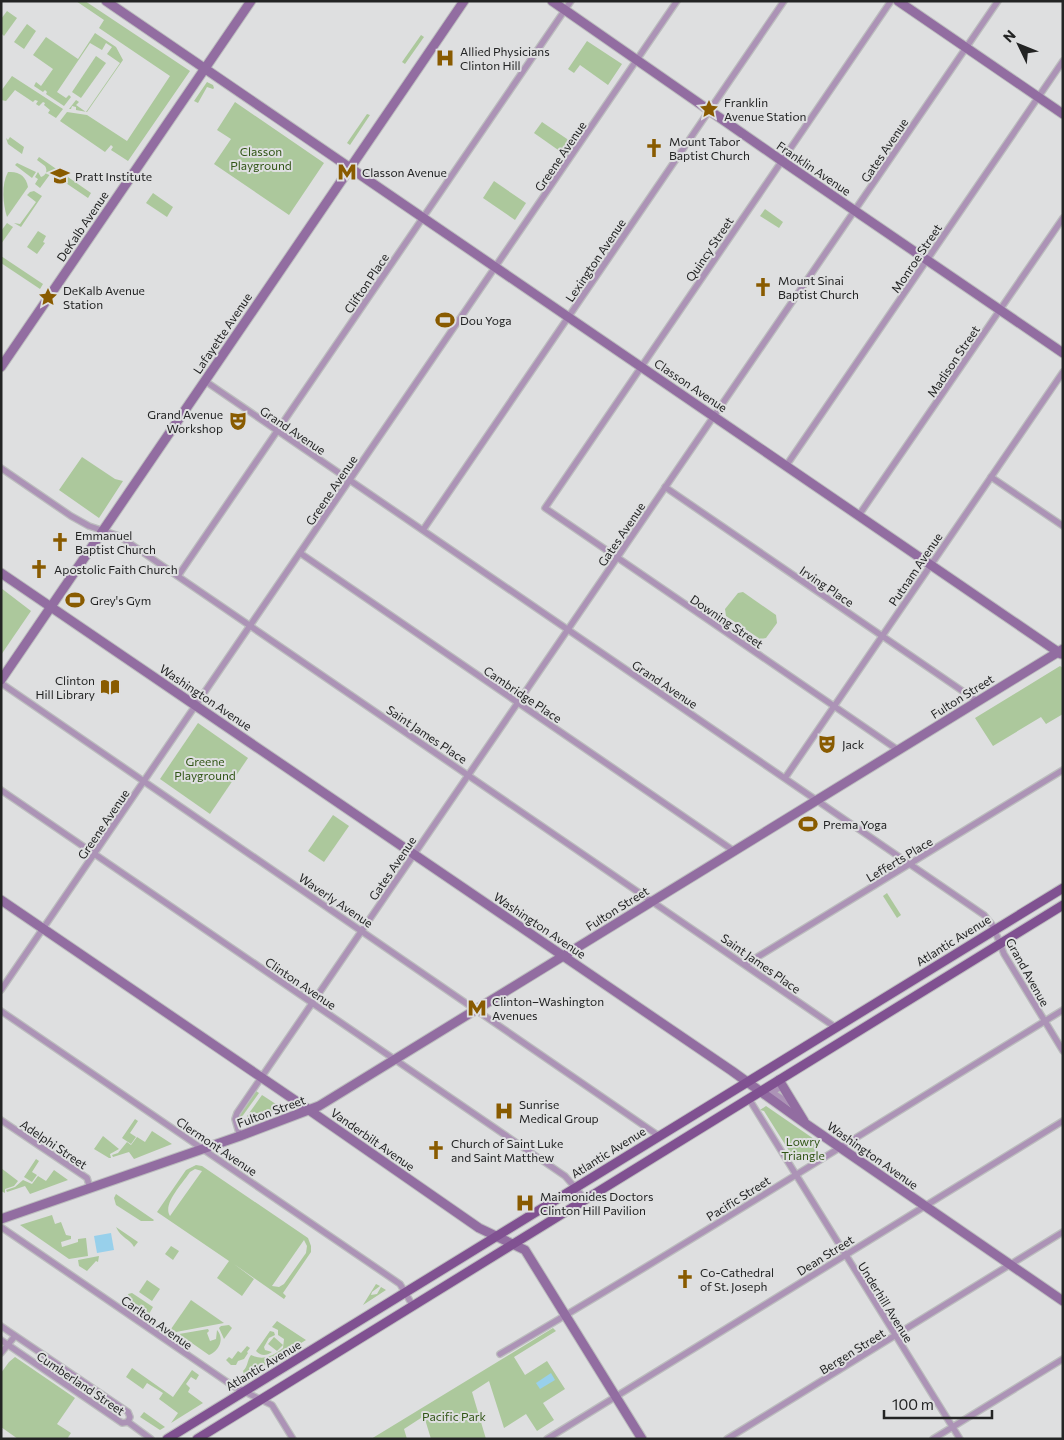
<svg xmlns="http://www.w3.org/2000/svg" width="1064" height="1440" viewBox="0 0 1064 1440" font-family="Commissioner,sans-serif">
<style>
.green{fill:#acc89c;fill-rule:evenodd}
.water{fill:#98d0eb}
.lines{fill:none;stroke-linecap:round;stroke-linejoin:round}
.street-casing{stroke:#bcbdbe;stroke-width:8}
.secondary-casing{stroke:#bcbdbe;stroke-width:11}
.primary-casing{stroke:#bcbdbe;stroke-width:11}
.street{stroke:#ac93b6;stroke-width:5.5}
.secondary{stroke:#926da1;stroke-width:9}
.primary{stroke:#805191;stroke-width:9}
.labels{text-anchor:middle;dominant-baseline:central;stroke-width:4;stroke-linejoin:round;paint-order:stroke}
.poi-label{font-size:12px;fill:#232424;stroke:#dedfe0;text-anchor:start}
.street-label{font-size:12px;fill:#232424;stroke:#dedfe0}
.park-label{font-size:12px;fill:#315516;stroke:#dedfe0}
</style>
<rect width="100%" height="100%" fill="#dedfe0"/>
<g class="green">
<polygon points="76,1 85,1 190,71 128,161 111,150 113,147 111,145 105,152 60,121 67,112 87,115 127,141 170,76 99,28 104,20"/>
<polygon points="7,11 17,18 4,36 1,33 1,19"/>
<polygon points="27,24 36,31 24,49 14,42"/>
<polygon points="95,33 116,47 123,60 87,112 76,110 76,107 72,106 71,109 69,109 76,100 79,102 76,105 86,112 120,63 107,54 112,47 106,43 102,50 90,43 57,92 66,98 69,95 71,97 64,106 46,94 47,92 45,90 43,92 34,86 36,82 41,86 53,69 33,55 46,37 78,59"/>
<polygon points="421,35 424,37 405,64 402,62"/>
<polygon points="587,41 622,64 608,85 580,65 574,73 568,69"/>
<polygon points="96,56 106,63 81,98 72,92"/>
<polygon points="12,76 63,109 56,118 48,113 50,110 44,105 45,103 43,102 39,106 36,104 38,101 35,100 33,102 15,90 6,101 1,100 1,91"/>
<polygon points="207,82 213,85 214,88 213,89 207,87 198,103 194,101"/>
<polygon points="235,102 324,163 289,215 214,164 231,139 217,130"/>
<polygon points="367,114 370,115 350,145 347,143"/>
<polygon points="542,122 570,141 561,152 534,133"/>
<polygon points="10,137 24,147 22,154 8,144 6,138 8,140"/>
<path d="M39,157L91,193L88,198L51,173L40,188L35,184L38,179L35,177L38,172L41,177C46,175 48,171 45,166L37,160Z"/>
<polygon points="17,163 36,172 32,178 15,165"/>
<path d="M8,172C19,171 26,176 28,187L7,217C3,205 1,184 8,172Z"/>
<polygon points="494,181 526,203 515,220 483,198"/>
<polygon points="34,191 42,196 21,227 14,223 20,224 36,202 27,195 30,192"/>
<polygon points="153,193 173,207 167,217 146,203"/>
<polygon points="765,209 783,222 779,228 760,216"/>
<polygon points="7,223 13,227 1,244 1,231"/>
<polygon points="38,231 46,236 43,242 45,243 37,254 27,247"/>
<polygon points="1,256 43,284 40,289 1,263"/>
<polygon points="82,457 115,479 123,481 99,518 59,490"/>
<polygon points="1,588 31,611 1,655"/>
<polygon points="743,592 776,615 777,623 766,638 760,639 726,616 725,609 738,593"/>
<polygon points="1060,666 1063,668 1063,714 1046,724 1041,717 993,746 975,718"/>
<polygon points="198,723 248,758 210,814 160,779"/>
<polygon points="333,815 349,826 324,862 308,851"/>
<polygon points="887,893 901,915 897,918 883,896"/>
<polygon points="256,1091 259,1093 241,1118 238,1118"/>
<polygon points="262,1095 282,1108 249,1120 247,1116"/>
<polygon points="766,1106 814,1139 817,1148 813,1157 802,1161 793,1157 764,1111 760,1110"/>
<polygon points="135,1119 138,1121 130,1133 136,1137 131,1144 122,1138"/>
<polygon points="152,1131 172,1144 134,1159 129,1152 113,1157 112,1155 118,1153 127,1142 131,1145 137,1137 145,1142"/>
<polygon points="103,1136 119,1149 110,1154 111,1158 109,1158 94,1149"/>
<polygon points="36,1159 39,1161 32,1172 37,1175 32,1182 24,1177"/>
<path d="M196,1165L202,1166L308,1238L311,1246V1252L283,1293L286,1296L284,1299L234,1264L254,1279L242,1296L217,1278L229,1261L157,1212L186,1170ZM195,1169L202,1171L170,1216C162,1204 183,1183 190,1172ZM304,1240L307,1246L306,1253L284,1284L279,1287L272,1286Z"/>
<polygon points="1,1168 18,1181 14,1186 5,1189 5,1193 1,1191"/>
<polygon points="54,1170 68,1180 30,1194 25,1186 7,1192 6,1190 15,1187 23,1180 32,1184 38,1176 46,1181"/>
<polygon points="116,1194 154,1220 153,1221 141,1221 116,1205 114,1198"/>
<polygon points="52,1215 55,1224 61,1222 66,1235 71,1236 71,1239 61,1242 62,1247 78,1242 78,1239 86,1238 88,1256 69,1259 20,1225"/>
<path d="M116,1227L138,1242L134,1247C130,1239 121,1238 116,1227Z"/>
<polygon points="171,1246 179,1251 173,1260 165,1254"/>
<polygon points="99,1256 98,1262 96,1261 87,1271 79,1266 78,1260"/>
<polygon points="147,1280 160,1289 152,1301 139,1292"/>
<polygon points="376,1284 380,1286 372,1292 371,1295 377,1294 381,1287 386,1290 363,1305"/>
<polygon points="132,1293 153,1307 149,1314 131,1302 128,1294"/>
<polygon points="191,1300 224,1323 176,1332 171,1329"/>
<path d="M277,1321L306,1340L270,1362L266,1359L264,1362L267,1364L245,1377L243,1371C248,1367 247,1360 251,1355C263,1361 273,1356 283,1348L284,1339L278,1335V1330L272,1327Z"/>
<polygon points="229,1325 232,1328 224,1339 219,1328 221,1326"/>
<polygon points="553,1328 556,1331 514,1357 525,1375 547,1361 565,1389 543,1403 554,1420 537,1431 526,1414 504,1428 489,1381 472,1392 486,1439 431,1439 424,1416 404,1429 407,1439 371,1439"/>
<path d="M208,1329L209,1331L207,1333L210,1341L216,1339L217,1330C225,1339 219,1351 209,1355L179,1334Z"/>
<path d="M270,1331L274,1332L275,1335L269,1338L264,1347L265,1350L272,1352C266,1356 261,1356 256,1351Z"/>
<polygon points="274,1337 283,1345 277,1351 268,1344"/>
<polygon points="247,1346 250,1348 247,1352 248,1353 244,1359 238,1361 236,1365 231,1365 226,1360 229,1357 232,1359 238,1351 241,1353"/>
<polygon points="15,1357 75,1398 57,1424 71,1433 67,1439 18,1439 1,1427 1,1373 9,1362"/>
<polygon points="132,1368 173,1397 192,1370 199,1375 196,1380 191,1377 186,1384 190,1388 188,1392 203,1403 171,1423 178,1413 159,1399 163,1393 147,1383 143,1389 126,1377"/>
<polygon points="144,1412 165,1427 160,1430 140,1417"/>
</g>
<g class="water">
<polygon points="111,1233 114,1250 97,1253 94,1236"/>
<polygon points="551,1373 555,1380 540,1389 536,1383"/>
</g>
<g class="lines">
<g class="street-casing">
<g id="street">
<polyline points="891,1 545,508 898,750"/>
<polyline points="205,381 984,915 993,926 1004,954 1063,1051"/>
<polyline points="786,466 1063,61"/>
<polyline points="1,468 71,516 89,526 119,536 835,1027"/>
<polyline points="991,477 1063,526"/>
<polyline points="665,487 977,701"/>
<polyline points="859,515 1063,218"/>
<polyline points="423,530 784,1"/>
<polyline points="300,553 734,851"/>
<polyline points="178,576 571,1"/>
<polyline points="1,683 659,1136"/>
<polyline points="785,778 1063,372"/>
<polyline points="1,790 565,1176 585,1199"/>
<polyline points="746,964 1063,770"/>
<polyline points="1,990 677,1"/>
<polyline points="1,1011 400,1284 413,1306"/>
<polygon points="781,1087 791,1103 791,1104 772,1092"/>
<polyline points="749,1099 960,1439"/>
<polyline points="1,1120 87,1178 90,1188"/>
<polyline points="240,1136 235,1119 237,1113 998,1"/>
<polyline points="1,1227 233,1386 272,1405 293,1439"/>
<polyline points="1,1326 128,1412 130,1417 128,1422"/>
<polyline points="1,1340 122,1423 128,1422 151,1439"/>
<polyline points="1,1353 15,1336"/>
<path d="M500,1354C690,1243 875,1125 1063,1010"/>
<polyline points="547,1439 1063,1121"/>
<polyline points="727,1439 1063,1232"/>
<polyline points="933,1439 1063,1359"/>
</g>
</g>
<g class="secondary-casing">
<g id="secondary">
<polyline points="106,1 1061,654"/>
<polyline points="552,1 782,161 1063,353"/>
<polyline points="898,1 1063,114"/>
<polyline points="1,367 251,1"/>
<polyline points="1,573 732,1071 806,1124 1063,1301"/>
<polyline points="1,680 464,1"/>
<polyline points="1,900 299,1103 479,1228 525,1250 642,1439"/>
<polyline points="779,1080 804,1121"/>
<polyline points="1,1219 240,1136 319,1106 1063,649"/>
</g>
</g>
<g class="primary-casing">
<g id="primary">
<polyline points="167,1439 1063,888"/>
<polyline points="197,1439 1063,905"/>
</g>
</g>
<use href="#street" class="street"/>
<use href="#secondary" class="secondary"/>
<use href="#primary" class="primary"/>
</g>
<defs>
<g id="hospital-bare" transform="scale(1.5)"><path d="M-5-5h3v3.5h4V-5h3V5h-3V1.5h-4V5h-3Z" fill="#895b00" stroke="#dedfe0" stroke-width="2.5" paint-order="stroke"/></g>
<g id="sight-bare" transform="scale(1.5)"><path d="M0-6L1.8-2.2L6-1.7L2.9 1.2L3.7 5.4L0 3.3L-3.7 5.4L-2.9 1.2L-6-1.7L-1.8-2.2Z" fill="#895b00" stroke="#dedfe0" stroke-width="2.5" paint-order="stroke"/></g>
<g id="church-bare" transform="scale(1.5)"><path d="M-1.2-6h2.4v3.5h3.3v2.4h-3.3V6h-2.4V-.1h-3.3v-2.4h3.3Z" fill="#895b00" stroke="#dedfe0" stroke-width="2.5" paint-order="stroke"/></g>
<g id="metro-bare" transform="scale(1.5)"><path d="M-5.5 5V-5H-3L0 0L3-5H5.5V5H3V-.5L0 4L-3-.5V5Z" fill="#895b00" stroke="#dedfe0" stroke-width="2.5" paint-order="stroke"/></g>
<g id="university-bare" transform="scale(1.5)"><path d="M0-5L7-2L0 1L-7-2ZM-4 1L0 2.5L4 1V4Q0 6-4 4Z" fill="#895b00" stroke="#dedfe0" stroke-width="2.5" paint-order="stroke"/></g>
<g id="stadium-bare" transform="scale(1.5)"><path d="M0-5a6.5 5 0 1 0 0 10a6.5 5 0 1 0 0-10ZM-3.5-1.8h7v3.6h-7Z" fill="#895b00" stroke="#dedfe0" stroke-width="2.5" paint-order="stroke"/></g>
<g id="theatre-bare" transform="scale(1.5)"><path d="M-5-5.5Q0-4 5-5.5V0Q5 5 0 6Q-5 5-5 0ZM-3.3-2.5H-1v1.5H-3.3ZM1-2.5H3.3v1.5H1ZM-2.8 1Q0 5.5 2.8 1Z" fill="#895b00" stroke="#dedfe0" stroke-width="2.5" paint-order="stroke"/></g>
<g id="library-bare" transform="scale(1.5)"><path d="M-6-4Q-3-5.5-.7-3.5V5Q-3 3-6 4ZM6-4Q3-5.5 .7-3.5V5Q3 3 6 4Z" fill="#895b00" stroke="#dedfe0" stroke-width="2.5" paint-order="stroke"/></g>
</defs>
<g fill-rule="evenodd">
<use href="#hospital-bare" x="445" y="58"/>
<use href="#sight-bare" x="709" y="109"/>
<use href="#church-bare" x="654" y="148"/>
<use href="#metro-bare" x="347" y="172"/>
<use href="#university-bare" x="60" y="176"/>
<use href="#church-bare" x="763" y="287"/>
<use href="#sight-bare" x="48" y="297"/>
<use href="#stadium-bare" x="445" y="320"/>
<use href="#theatre-bare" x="238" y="421"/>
<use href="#church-bare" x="60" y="542"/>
<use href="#church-bare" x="39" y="569"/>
<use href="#stadium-bare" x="75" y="600"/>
<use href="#library-bare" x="110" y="687"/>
<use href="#theatre-bare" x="827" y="744"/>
<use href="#stadium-bare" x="808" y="824"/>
<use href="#metro-bare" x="477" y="1008"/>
<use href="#hospital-bare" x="504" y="1111"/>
<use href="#church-bare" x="436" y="1150"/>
<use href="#hospital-bare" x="525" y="1203"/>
<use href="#church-bare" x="685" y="1279"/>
</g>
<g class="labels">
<g class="poi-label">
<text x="460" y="51">Allied Physicians<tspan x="460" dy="14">Clinton Hill</tspan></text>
<text x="724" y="102">Franklin<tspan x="724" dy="14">Avenue Station</tspan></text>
<text x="669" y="141">Mount Tabor<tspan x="669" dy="14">Baptist Church</tspan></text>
<text x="362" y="172">Classon Avenue</text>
<text x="75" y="176">Pratt Institute</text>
<text x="778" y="280">Mount Sinai<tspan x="778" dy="14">Baptist Church</tspan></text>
<text x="63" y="290">DeKalb Avenue<tspan x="63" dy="14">Station</tspan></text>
<text x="460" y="320">Dou Yoga</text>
<text x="223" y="414" text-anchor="end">Grand Avenue<tspan x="223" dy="14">Workshop</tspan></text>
<text x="75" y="535">Emmanuel<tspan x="75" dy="14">Baptist Church</tspan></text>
<text x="54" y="569">Apostolic Faith Church</text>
<text x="90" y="600">Grey's Gym</text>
<text x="95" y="680" text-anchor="end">Clinton<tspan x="95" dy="14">Hill Library</tspan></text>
<text x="842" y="744">Jack</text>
<text x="823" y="824">Prema Yoga</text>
<text x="492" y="1001">Clinton–Washington<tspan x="492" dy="14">Avenues</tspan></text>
<text x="519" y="1104">Sunrise<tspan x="519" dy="14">Medical Group</tspan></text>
<text x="451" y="1143">Church of Saint Luke<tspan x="451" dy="14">and Saint Matthew</tspan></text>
<text x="540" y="1196">Maimonides Doctors<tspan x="540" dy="14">Clinton Hill Pavilion</tspan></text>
<text x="700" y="1272">Co-Cathedral<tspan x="700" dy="14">of St. Joseph</tspan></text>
</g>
<g class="street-label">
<text transform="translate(884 150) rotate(-56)">Gates Avenue</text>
<text transform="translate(560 156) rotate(-56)">Greene Avenue</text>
<text transform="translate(814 168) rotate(34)">Franklin Avenue</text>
<text transform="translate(82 226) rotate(-56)">DeKalb Avenue</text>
<text transform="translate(709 249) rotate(-56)">Quincy Street</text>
<text transform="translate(916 258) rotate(-56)">Monroe Street</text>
<text transform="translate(595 260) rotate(-56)">Lexington Avenue</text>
<text transform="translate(366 283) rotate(-56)">Clifton Place</text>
<text transform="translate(222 333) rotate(-56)">Lafayette Avenue</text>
<text transform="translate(953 361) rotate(-56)">Madison Street</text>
<text transform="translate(691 385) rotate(34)">Classon Avenue</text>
<text transform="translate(293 430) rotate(34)">Grand Avenue</text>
<text transform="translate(331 490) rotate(-56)">Greene Avenue</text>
<text transform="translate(621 534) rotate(-56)">Gates Avenue</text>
<text transform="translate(915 569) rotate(-56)">Putnam Avenue</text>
<text transform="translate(827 586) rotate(34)">Irving Place</text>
<text transform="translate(727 621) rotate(34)">Downing Street</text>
<text transform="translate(665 684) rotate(34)">Grand Avenue</text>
<text transform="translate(523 694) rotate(34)">Cambridge Place</text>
<text transform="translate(962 696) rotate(-32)">Fulton Street</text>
<text transform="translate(206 697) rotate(34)">Washington Avenue</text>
<text transform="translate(427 734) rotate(34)">Saint James Place</text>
<text transform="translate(103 824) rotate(-56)">Greene Avenue</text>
<text transform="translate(899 859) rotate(-31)">Lefferts Place</text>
<text transform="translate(392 868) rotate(-56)">Gates Avenue</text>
<text transform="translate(336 900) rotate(34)">Waverly Avenue</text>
<text transform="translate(617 908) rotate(-32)">Fulton Street</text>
<text transform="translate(540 925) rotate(34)">Washington Avenue</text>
<text transform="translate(953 940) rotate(-32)">Atlantic Avenue</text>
<text transform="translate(761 963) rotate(35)">Saint James Place</text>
<text transform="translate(1028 972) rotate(61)">Grand Avenue</text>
<text transform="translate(301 983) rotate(34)">Clinton Avenue</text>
<text transform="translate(271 1111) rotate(-20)">Fulton Street</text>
<text transform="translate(373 1139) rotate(35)">Vanderbilt Avenue</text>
<text transform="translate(54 1144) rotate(34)">Adelphi Street</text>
<text transform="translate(217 1146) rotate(34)">Clermont Avenue</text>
<text transform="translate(608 1152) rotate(-32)">Atlantic Avenue</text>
<text transform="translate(873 1155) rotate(35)">Washington Avenue</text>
<text transform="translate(738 1198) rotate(-32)">Pacific Street</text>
<text transform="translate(825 1255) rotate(-32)">Dean Street</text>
<text transform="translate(886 1302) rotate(58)">Underhill Avenue</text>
<text transform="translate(157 1322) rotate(35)">Carlton Avenue</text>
<text transform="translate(852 1351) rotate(-32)">Bergen Street</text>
<text transform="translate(263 1365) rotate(-31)">Atlantic Avenue</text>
<text transform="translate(81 1383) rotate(34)">Cumberland Street</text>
</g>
<g class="park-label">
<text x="261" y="151">Classon<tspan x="261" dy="14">Playground</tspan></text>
<text x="205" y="761">Greene<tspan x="205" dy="14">Playground</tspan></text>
<text x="803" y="1141">Lowry<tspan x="803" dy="14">Triangle</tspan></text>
<text x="454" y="1416">Pacific Park</text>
</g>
</g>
<rect width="1064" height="1440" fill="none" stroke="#232424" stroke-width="5"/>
<g transform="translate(1019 45) rotate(313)" stroke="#dedfe0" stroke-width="4" paint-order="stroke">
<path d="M0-4L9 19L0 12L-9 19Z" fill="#232424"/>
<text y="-8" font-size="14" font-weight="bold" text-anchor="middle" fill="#232424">N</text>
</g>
<path d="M884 1410v8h108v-8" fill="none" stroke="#232424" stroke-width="2.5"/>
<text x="892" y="1410" font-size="15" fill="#232424" stroke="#dedfe0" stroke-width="4" paint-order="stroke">100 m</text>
</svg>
